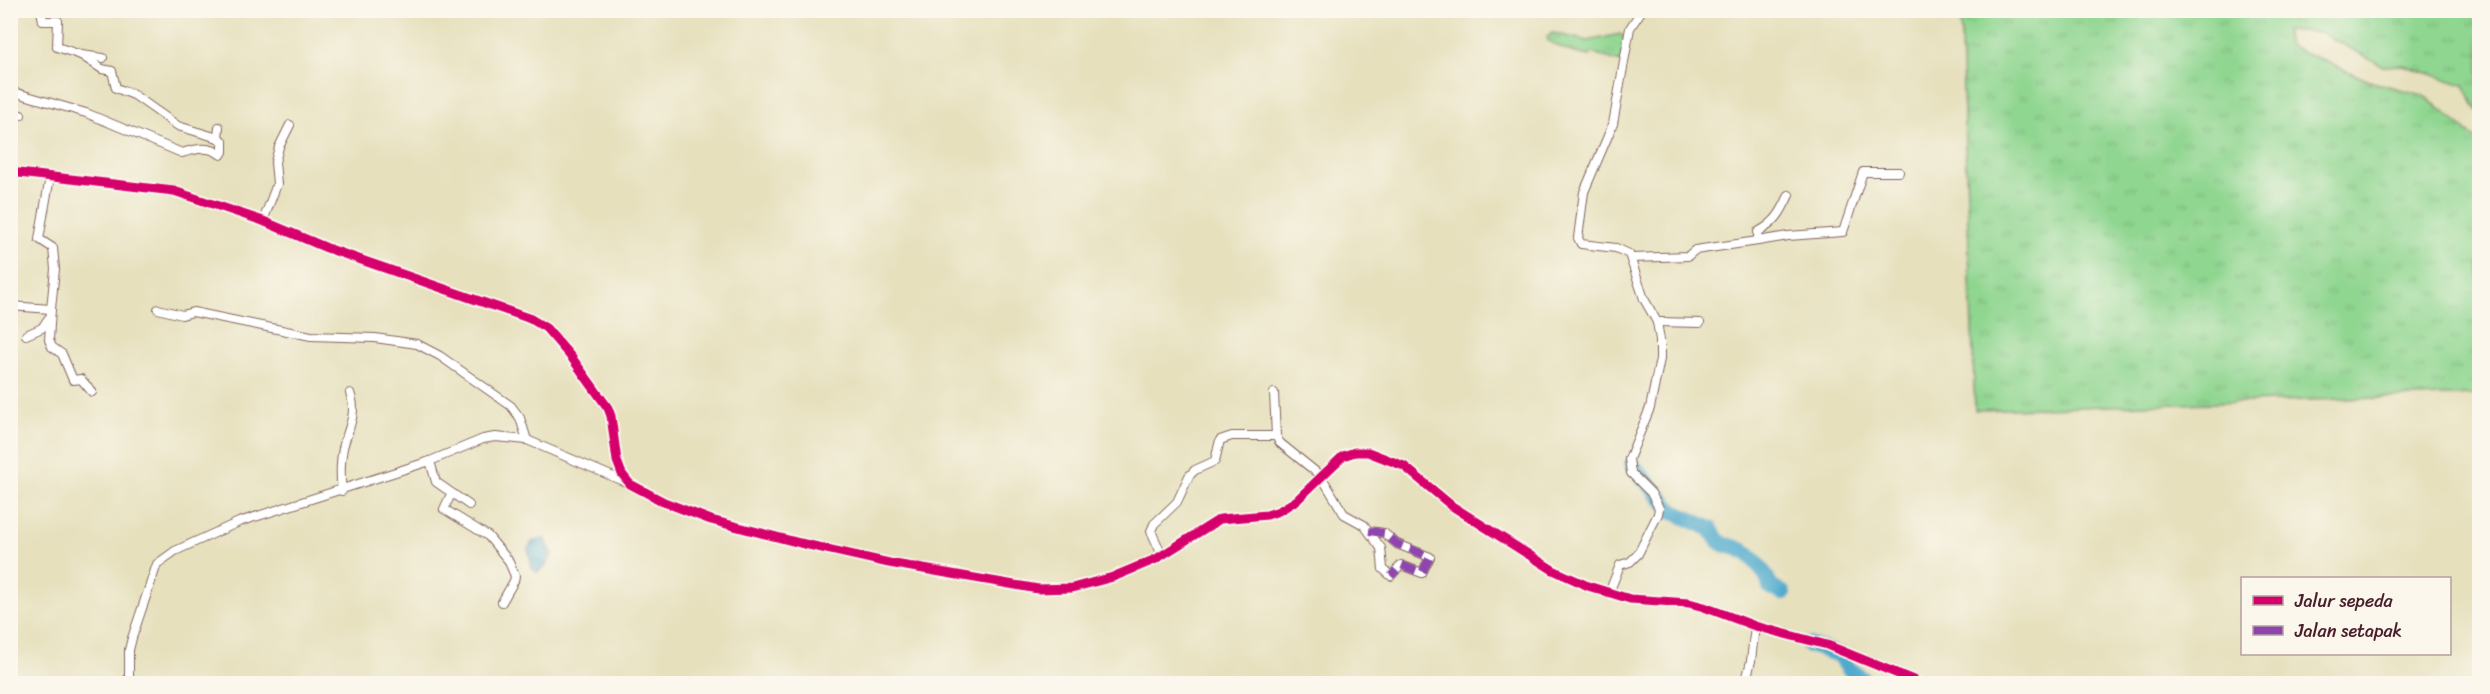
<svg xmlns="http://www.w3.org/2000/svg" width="2490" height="694" viewBox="0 0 2490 694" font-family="Sriracha,sans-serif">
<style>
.grass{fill:url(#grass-tufts);stroke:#6c7a5e;stroke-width:1.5}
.water{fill:url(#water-waves);stroke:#4c647c;stroke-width:1.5}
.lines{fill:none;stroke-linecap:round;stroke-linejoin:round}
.river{stroke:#4faacd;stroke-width:16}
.minor-casing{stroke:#81635e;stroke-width:10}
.minor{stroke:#fff;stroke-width:8}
.quiet{stroke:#8e44ad;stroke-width:8;stroke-dasharray:15 8;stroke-linecap:butt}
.cycleway-casing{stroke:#fbf7ec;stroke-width:13}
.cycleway{stroke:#d6006c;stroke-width:9}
</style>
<defs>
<pattern id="grass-tufts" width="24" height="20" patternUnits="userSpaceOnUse" patternTransform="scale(1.5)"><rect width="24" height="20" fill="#8fd690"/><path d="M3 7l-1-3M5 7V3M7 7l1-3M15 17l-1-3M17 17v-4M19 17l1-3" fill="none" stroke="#7db77c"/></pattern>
<pattern id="water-waves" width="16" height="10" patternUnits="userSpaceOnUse" patternTransform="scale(1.5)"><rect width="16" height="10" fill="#4faacd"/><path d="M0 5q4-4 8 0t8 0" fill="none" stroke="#448aa7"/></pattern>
</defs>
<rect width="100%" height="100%" fill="#fbf7ec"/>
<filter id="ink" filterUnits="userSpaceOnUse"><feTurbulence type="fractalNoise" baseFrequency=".0167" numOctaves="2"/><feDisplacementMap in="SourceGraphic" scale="12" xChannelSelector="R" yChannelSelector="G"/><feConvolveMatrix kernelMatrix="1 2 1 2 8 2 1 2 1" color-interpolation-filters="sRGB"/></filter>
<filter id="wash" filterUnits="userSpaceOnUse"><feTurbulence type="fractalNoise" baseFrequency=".008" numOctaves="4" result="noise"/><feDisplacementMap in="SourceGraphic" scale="24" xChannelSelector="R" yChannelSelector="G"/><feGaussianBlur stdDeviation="1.35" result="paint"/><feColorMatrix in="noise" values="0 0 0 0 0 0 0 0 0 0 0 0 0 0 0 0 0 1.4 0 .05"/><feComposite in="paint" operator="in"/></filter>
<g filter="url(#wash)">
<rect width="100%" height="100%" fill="#e6e0bd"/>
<g class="grass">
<polygon points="1960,11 2479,11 2479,114 2464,85 2403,65 2383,66 2320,32 2285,30 2288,45 2372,82 2423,95 2479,141 2479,395 1975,410"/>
<path d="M1553,33L1588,41L1620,34L1627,39L1621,62L1591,53L1590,56C1574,54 1562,49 1548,41L1547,36Z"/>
</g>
<polygon class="water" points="545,539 552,554 545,567 537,572 532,568 528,549 532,542"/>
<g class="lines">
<g class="river">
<path d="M1632,464L1672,511L1711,529C1722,552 1728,541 1745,552C1755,558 1768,576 1770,587L1783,593"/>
<polyline points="1809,645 1839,655 1848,668 1870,684"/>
</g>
</g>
</g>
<g filter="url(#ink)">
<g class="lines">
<g class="minor-casing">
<g id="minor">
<polyline points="41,10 43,21 58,21 57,47 81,55 103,58"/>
<polyline points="81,55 102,69 112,71 116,88 134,95 178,126 218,138 219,127"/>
<path d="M10,91L86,113L182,153C195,149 209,145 221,155L223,152V141L218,138"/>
<polyline points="10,112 21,115"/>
<polyline points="10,172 174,191 263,221 327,248 531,319 546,328 572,358 608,408 611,416 617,461 622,474 630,484 664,502 711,520 800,543 889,563 1038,589 1072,588 1113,577 1156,559 1220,519 1267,515 1279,511 1297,500 1343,456 1355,452 1368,452 1404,466 1452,506 1553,570 1588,586 1630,599 1689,603 1704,607 1755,626 1827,645 1923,684"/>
<path d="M1789,195C1781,213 1775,223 1758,232V241L1788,236L1843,232L1863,172H1899"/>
<polyline points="263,221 277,184 275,162 279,147 290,125"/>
<polyline points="1632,258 1688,256 1695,250 1758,241"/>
<polyline points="10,306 51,309 55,269 53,248 39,239 50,177"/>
<polyline points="51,309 49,340 52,347 62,354 73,380 81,379 92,392"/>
<polyline points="158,309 182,315 193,312 311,336 375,338 417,344 440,356 511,406 520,418 527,440"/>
<polyline points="1657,322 1700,323"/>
<polyline points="26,335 42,328 48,319"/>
<polyline points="1274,393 1276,436 1280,443 1321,476 1344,514 1364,525 1381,548 1383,569 1391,576 1401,565 1422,573 1430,557 1397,544 1384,533 1369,531"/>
<polyline points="430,461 436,482 469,505"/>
<path d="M342,491C340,476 340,463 343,448C348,428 358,414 350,393"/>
<polyline points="451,494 444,509 488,536 508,560 515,576 514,581 502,602"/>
<polyline points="1162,555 1151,531 1154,524 1177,502 1189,476 1195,470 1215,461 1220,440 1232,436 1276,436"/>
<polyline points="1609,593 1620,565 1630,562 1638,554 1658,514 1659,508 1651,493 1631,473 1629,459 1650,408 1660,359 1660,340 1657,322 1644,299 1629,254 1616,248 1581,244 1578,238 1584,192 1613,124 1630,28 1642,10"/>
<polyline points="129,684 129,650 132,638 157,564 175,551 239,522 430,461 483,439 495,437 527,440 630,484"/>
<polyline points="1745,684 1751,661 1755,626"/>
</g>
</g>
<use href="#minor" class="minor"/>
<polyline class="quiet" points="1369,531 1384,533 1397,544 1430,557 1422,573 1401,565 1391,576"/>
<g class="cycleway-casing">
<polyline id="cycleway" points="10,172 174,191 263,221 327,248 531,319 546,328 572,358 608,408 611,416 617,461 622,474 630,484 664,502 711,520 800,543 889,563 1038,589 1072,588 1113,577 1156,559 1220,519 1267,515 1279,511 1297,500 1343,456 1355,452 1368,452 1404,466 1452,506 1553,570 1588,586 1630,599 1689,603 1704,607 1755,626 1827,645 1923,684"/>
</g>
<use href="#cycleway" class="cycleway"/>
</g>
</g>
<rect width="2490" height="694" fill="none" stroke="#fbf7ec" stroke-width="36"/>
<rect x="2241" y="577" width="210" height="78" fill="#fbf7ec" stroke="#b4a19f" stroke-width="1.5"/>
<rect x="2253" y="596" width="30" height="9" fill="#d6006c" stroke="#b4a19f" stroke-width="1.5"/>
<text x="2295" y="607" font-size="18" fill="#4a1f2b">Jalur sepeda</text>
<rect x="2253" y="626" width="30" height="9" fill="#8e44ad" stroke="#b4a19f" stroke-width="1.5"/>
<text x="2295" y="637" font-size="18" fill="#4a1f2b">Jalan setapak</text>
</svg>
